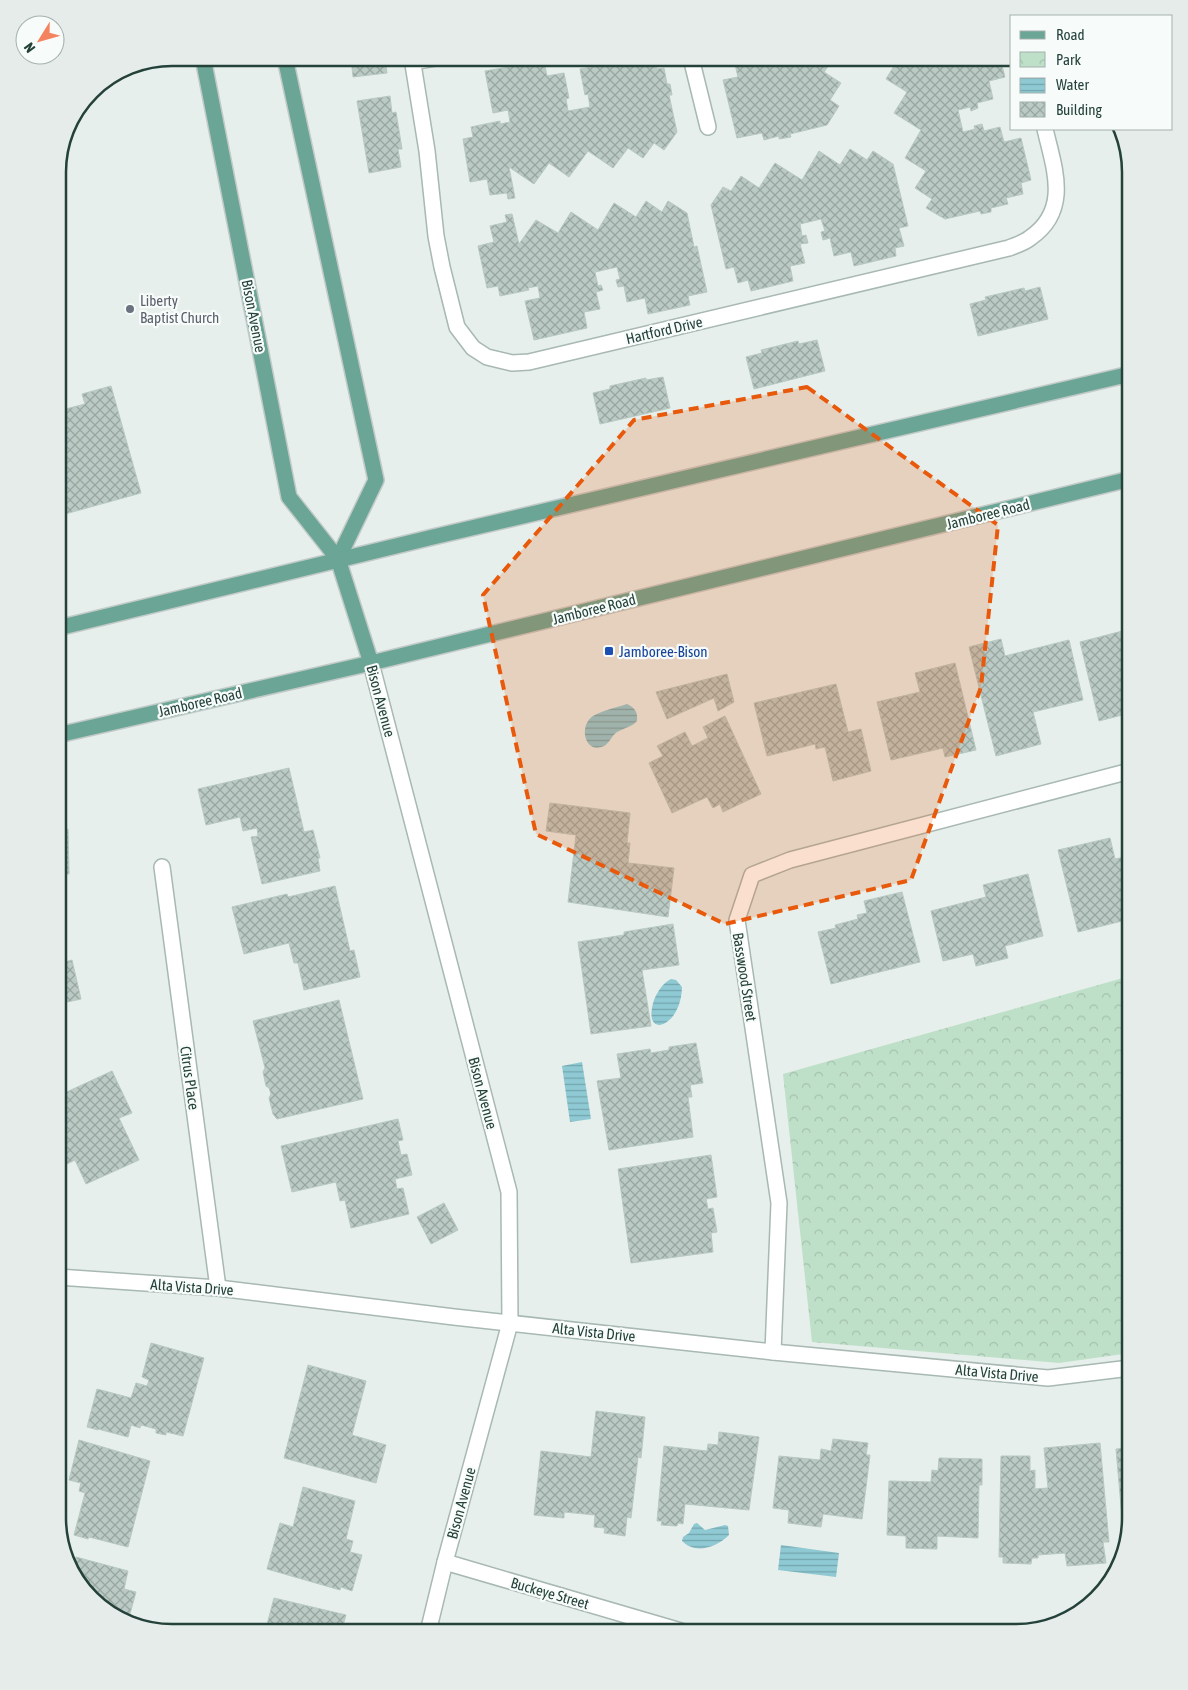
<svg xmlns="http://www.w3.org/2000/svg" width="1188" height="1690" viewBox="0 0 1188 1690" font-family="'Asap Condensed',sans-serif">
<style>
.park{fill:url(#park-crowns)}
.water{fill:url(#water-rules)}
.building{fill:url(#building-cross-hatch);stroke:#b8c9c2}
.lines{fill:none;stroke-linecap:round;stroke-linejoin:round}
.minor-casing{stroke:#a8b8b2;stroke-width:18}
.major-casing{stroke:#c2cac8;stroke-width:18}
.minor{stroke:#fff;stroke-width:15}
.major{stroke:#6aa596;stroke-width:15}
.marked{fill:#e8590c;fill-opacity:0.2;stroke:#e8590c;stroke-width:4;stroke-dasharray:10 6;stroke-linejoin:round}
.worship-dot{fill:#6b7280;stroke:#f7fbf9;stroke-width:2}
.transit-dot{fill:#1a4fb4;stroke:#f7fbf9;stroke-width:2}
.labels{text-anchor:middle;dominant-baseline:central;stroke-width:4.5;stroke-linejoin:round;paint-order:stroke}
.worship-label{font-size:15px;fill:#5b616d;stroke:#f7fbf9;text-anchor:start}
.street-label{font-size:15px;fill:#24423a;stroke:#f7fbf9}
.transit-label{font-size:15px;fill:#164399;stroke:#f7fbf9;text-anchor:start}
.rim{fill:none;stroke:#24423a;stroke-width:2.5}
</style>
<defs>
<pattern id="park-crowns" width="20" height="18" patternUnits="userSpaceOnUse" patternTransform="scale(1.25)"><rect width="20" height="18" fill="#bfe0c8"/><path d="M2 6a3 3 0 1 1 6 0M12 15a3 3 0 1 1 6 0" fill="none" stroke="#a4c1ad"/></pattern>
<pattern id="water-rules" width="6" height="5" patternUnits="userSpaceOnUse" patternTransform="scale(1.25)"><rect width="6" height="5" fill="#8ec9d4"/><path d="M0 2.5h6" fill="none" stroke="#74a5ad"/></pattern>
<pattern id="building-cross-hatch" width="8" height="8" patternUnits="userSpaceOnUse" patternTransform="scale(1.25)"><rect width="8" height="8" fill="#bbcac4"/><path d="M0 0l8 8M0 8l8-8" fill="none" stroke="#98a6a0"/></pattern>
</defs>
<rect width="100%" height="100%" fill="#e6efeb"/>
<polygon class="park" points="1130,976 1130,1353 1059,1363 812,1342 783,1074"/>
<g class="water">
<path d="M627,704C635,708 638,712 637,721C632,727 624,728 617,732C611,736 610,743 604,746C585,755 578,726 593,716C601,711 618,707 627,704Z"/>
<path d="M671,979L676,980L682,987C681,1029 641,1040 654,1000C657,992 663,983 671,979Z"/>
<polygon points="582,1062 591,1119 570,1122 562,1066"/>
<path d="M697,1523L705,1530L725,1525L728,1526L729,1535C717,1547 696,1555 682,1541L683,1537L689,1533L694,1524Z"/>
<polygon points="781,1545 839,1553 836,1577 778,1570"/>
</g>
<g class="building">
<polygon points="351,58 385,58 387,73 353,77"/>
<polygon points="596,58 655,58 657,69 664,68 667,84 670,84 672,95 669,95 677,132 664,150 654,143 643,158 628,148 613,168 588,151 569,177 549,163 534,184 509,167 515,198 508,199 507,193 490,195 487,179 470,182 463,139 473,137 471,127 500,121 500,124 510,122 508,110 493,113 485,71 544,61 547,76 564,73 569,98 566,99 568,111 590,107 588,94 585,95 580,69 597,66"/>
<polygon points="744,58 834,58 824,72 841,83 830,100 839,106 827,125 790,134 791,137 779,139 779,136 764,140 762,133 737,138 723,80 738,77 734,60"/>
<polygon points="899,58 1000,58 1005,77 989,81 993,99 977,103 978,108 971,111 970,107 958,110 963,132 975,129 974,126 982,124 984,131 1000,127 1004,142 1021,138 1031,180 1021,183 1023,194 1006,198 1008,204 991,208 991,212 981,214 980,211 945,219 926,208 932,199 915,188 926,171 905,158 921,130 894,113 907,92 886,79"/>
<polygon points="390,96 392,113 396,112 402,149 398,149 401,167 369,173 357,101"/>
<polygon points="850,149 867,160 873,151 893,164 908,226 899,228 904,246 895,248 896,256 854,266 851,252 834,256 830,238 823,240 821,232 825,231 821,219 800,224 802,236 806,235 808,243 800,244 805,263 790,266 793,281 751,291 748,280 738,283 734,267 726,269 711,205 723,187 731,191 741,176 759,188 775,163 802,180 819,151 840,165"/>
<polygon points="646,201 662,212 668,201 687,213 694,247 697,246 707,292 688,296 690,305 648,314 645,298 627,302 624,286 618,287 616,280 620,279 617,267 595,272 598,286 601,285 603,290 596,292 600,309 584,312 587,328 534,340 525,301 540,298 538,286 528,288 529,290 500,296 498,286 487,288 478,246 494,242 490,226 507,222 505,215 512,214 519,244 536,220 558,233 571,212 598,230 614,203 636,217"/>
<polygon points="1040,287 1048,319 978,336 970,304 986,300 985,297 1024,288 1025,291"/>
<polygon points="817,340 825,371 754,389 746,357 762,353 761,350 798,341 799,344"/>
<polygon points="663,377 670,408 600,424 593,393 610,389 610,386 646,378 646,380"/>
<polygon points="111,386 141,493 58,516 58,411 85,404 82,394"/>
<polygon points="1130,629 1130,713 1099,721 1080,642"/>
<polygon points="1001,639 1005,656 1069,640 1083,700 1033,712 1041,744 996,756 969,647"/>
<polygon points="955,663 976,750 945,757 943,748 891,760 877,702 920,692 915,673"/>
<polygon points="727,674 734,702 718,711 714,698 667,719 656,692"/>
<polygon points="836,684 848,732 861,729 871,771 833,781 825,747 816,749 815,744 767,756 754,703"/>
<polygon points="725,716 761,794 723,812 720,804 713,808 707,797 672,813 649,763 663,756 657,746 685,732 692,746 708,738 703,727"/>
<polygon points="289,768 304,832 313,830 320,858 318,858 320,871 262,884 251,837 258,836 257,828 243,831 240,817 206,825 198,789"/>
<polygon points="550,803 630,813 627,843 630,843 628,863 674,868 668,917 568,902 576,835 546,831"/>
<polygon points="68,829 69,874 58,874 58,830"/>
<polygon points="1110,838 1115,859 1130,856 1130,919 1078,932 1058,850"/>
<polygon points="1028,874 1043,936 1005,946 1008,958 976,966 973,954 943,961 931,911 986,897 983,885"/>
<polygon points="335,886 350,951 354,950 360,977 304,990 298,963 294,963 289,943 244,954 232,907 287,894 288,897"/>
<polygon points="902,892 920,962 831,984 818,932 836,928 835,925 858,919 857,915 867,913 864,901"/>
<polygon points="673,924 679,965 642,970 651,1026 591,1034 578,942 624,935 624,932"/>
<polygon points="72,960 81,999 58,1004 58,964"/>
<polygon points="339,1000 363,1099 277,1119 273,1114 269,1098 271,1094 269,1088 266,1086 263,1072 265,1068 253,1021"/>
<polygon points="696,1043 703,1083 690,1085 692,1097 688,1097 693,1137 609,1150 597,1081 621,1078 617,1054 650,1049 651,1053 669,1050 669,1047"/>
<polygon points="112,1071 132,1113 119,1118 139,1160 86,1184 75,1160 65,1165 58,1149 58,1096"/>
<polygon points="398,1119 403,1140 398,1141 401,1155 407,1154 412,1175 395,1179 397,1189 403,1188 409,1214 351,1228 345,1200 340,1201 336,1182 292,1192 281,1146"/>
<polygon points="711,1155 717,1197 706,1199 708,1209 713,1208 717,1232 711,1233 713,1252 631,1263 618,1169"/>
<polygon points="444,1203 458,1230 431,1244 417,1217"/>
<polygon points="151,1343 204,1358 183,1436 166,1432 166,1435 156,1433 156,1429 141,1425 140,1428 131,1425 128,1437 98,1429 98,1430 87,1427 97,1389 131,1398 136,1383 147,1386 149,1380 142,1377"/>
<polygon points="308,1365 366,1381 352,1435 386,1445 376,1483 284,1458"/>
<polygon points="596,1411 645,1417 641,1458 638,1457 631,1518 627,1517 625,1536 604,1533 605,1528 594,1527 595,1515 564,1512 564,1518 534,1515 541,1451 591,1457"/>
<polygon points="719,1432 759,1437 749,1510 685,1504 683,1524 678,1523 677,1526 661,1525 662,1521 657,1521 664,1446 707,1451 708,1444 718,1445"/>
<polygon points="833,1439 868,1443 866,1455 870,1455 862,1519 823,1514 821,1527 788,1523 789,1510 773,1508 779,1456 820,1460 821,1449 831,1451"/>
<polygon points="79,1440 150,1461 128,1547 89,1537 88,1539 74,1535 85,1493 79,1491 81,1483 69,1480"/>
<polygon points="1100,1443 1109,1542 1103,1542 1106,1563 1067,1566 1065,1553 1038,1555 1038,1558 1032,1558 1031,1564 1003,1563 1003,1557 999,1557 1001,1456 1030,1456 1030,1471 1035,1470 1035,1489 1048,1488 1044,1448"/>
<polygon points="1130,1448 1130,1518 1124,1541 1116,1449"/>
<polygon points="939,1458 982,1459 982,1485 979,1485 978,1538 937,1536 937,1549 906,1548 906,1536 887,1535 889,1481 931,1482 932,1470 938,1471"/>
<polygon points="303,1487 355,1501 346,1539 353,1541 350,1552 362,1555 352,1591 341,1587 340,1590 267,1569 280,1523 293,1527"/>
<polygon points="76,1557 128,1571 124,1589 136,1592 128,1621 114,1617 73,1576 72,1572"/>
<polygon points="274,1598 346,1615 341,1632 265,1632"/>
</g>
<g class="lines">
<g class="minor-casing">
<g id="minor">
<path d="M412,58L427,151L436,236L442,267L457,327L473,348L487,357L512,363L529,362L1009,248C1016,245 1024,243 1030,238C1071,210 1054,168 1045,129"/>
<polyline points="691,58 708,127"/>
<polyline points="413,62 436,58"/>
<polyline points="371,663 509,1192 510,1323 445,1562 428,1632"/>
<polyline points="162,867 218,1288"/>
<polyline points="58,1277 218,1288 454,1317 773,1352 1048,1378 1130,1368"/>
<polyline points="773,1352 779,1203 737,920 752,875 790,860 1130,771"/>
<polyline points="445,1562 684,1632"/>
</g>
</g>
<g class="major-casing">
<g id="major">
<polyline points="203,58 289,497 338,559 371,663"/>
<polyline points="285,58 376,480 338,559"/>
<polyline points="58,628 433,537 1130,374"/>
<polyline points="58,735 371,663 1130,479"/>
</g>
</g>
<use href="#minor" class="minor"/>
<use href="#major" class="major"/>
</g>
<path class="marked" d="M807,387L998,525L981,687L911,880L725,924L536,834L483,595L634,420Z"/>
<circle class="worship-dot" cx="130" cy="309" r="5"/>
<rect class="transit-dot" x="604" y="646" width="10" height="10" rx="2.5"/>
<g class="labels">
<g class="worship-label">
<text x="140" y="300">Liberty<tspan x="140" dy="17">Baptist Church</tspan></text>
</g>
<g class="street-label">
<text transform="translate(254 316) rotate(79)">Bison Avenue</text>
<text transform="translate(664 330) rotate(-13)">Hartford Drive</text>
<text transform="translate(988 514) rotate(-14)">Jamboree Road</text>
<text transform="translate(594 609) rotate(-14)">Jamboree Road</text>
<text transform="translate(381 701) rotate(75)">Bison Avenue</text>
<text transform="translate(200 702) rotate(-13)">Jamboree Road</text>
<text transform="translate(745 977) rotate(81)">Basswood Street</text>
<text transform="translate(190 1078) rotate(82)">Citrus Place</text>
<text transform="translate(483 1093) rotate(75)">Bison Avenue</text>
<text transform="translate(192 1287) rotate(4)">Alta Vista Drive</text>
<text transform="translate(594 1332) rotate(6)">Alta Vista Drive</text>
<text transform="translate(997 1373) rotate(5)">Alta Vista Drive</text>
<text transform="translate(461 1503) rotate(-75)">Bison Avenue</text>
<text transform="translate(550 1593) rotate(16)">Buckeye Street</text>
</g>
<g class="transit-label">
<text x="619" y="651">Jamboree-Bison</text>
</g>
</g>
<path d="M0 0H1188V1690H0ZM172 66H1016A106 106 0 0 1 1122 172V1518A106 106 0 0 1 1016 1624H172A106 106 0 0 1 66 1518V172A106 106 0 0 1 172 66Z" fill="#e6ecea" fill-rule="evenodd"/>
<path class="rim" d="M172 66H1016A106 106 0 0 1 1122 172V1518A106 106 0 0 1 1016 1624H172A106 106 0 0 1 66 1518V172A106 106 0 0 1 172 66Z"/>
<rect x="1010" y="15" width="162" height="115" fill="#f7fbf9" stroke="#a3b1ad"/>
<rect x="1020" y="31" width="25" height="8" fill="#6aa596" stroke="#a3b1ad"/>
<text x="1056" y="40" font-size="15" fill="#24423a">Road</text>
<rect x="1020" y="52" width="25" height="15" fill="url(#park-crowns)" stroke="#a3b1ad"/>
<text x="1056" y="65" font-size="15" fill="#24423a">Park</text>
<rect x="1020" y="78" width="25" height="15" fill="url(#water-rules)" stroke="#a3b1ad"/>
<text x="1056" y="90" font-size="15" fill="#24423a">Water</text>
<rect x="1020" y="102" width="25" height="15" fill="url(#building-cross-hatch)" stroke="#a3b1ad"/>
<text x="1056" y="115" font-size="15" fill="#24423a">Building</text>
<g transform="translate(40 40) rotate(233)"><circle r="24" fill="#f7fbf9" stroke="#a3b1ad"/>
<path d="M0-4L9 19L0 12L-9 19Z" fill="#f4845f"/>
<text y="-8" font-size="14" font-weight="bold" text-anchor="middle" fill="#24423a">N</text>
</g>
</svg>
